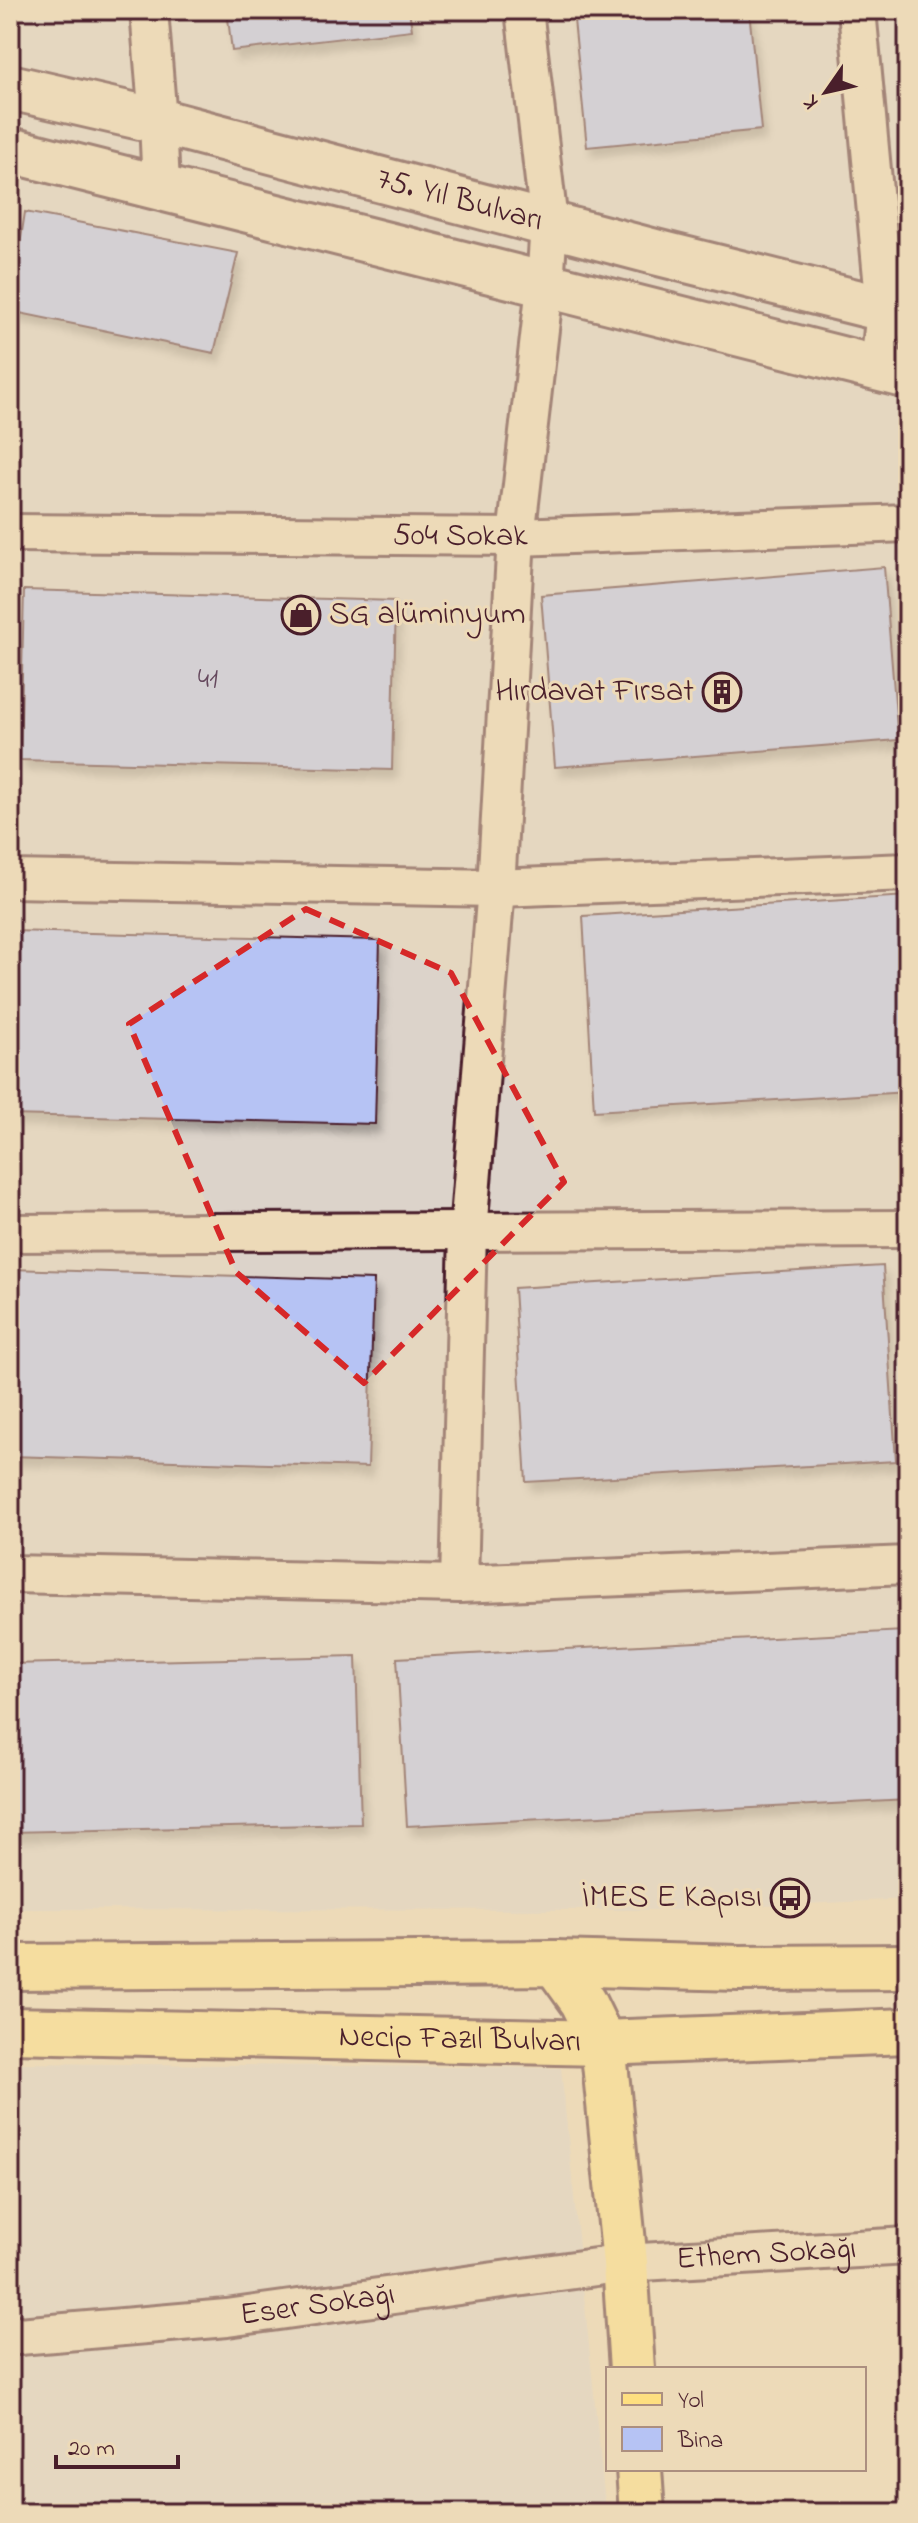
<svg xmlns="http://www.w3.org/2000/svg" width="918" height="2523" viewBox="0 0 918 2523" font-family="'Indie Flower',sans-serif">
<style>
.built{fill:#dcd3ca}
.building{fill:#b6c3f4;stroke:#4a1f2b;stroke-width:2;filter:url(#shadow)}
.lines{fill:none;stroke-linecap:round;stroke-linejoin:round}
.minor-casing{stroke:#4a1f2b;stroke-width:42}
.tertiary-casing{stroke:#4a1f2b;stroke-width:50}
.primary-casing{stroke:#4a1f2b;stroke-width:50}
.minor{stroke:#eddab8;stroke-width:36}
.tertiary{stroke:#eddab8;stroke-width:44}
.primary{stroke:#fedf80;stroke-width:44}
.marked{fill:none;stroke:#d62828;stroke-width:6;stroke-dasharray:16 10;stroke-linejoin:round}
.labels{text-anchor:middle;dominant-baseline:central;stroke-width:6;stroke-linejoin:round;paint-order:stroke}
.number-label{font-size:28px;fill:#65485d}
.street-label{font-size:32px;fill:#4a1f2b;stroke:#eddab8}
.poi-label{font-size:32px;fill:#4a1f2b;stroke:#eddab8;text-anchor:end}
</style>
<defs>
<filter id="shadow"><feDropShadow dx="5" dy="9" stdDeviation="4" flood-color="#0004"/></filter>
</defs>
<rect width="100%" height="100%" fill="#eddab8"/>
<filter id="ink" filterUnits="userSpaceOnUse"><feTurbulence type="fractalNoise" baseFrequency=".0125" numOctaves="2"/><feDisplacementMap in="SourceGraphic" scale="16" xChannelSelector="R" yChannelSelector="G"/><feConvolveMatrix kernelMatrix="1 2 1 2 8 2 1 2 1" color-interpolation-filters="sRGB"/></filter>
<g filter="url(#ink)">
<g class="built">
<polygon points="10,10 908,10 908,1899 683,1910 10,1909"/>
<polygon points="10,2063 561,2068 606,2513 10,2513"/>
</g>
<g class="building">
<polygon points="227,10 409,10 412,30 232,51"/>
<polygon points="573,10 749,10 761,130 587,147"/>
<polygon points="25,212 238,253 214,353 10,311"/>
<polygon points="884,567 898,740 555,767 541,595"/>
<polygon points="24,590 396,601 392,770 20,760"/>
<polygon points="908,896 908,1092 594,1111 583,916"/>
<polygon points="10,931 380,940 375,1124 10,1115"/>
<polygon points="883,1266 896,1461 526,1482 514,1288"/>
<polygon points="10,1269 374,1280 368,1467 10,1456"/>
<polygon points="904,1631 908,1705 908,1800 407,1826 397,1658"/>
<polygon points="356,1656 361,1824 10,1832 10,1664"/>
</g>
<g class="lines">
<g class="minor-casing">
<g id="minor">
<polyline points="149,10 158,121 161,187"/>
<polyline points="857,10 885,309 879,368"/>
<path id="s1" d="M10,533L516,537L908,523"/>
<polyline points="10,879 496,888 908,872"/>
<polyline points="10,1233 908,1229"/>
<polyline points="10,1574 459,1584 908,1565"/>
<polyline points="459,1584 468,1232 496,888 516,537 545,286 549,223 524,10"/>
<path id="s2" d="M10,2332L19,2336L227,2318L625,2263L908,2246"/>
</g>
</g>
<g class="tertiary-casing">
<g id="tertiary">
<path id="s3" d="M10,87L158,121L655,252L908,315"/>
<polyline points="10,150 908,376"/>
</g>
</g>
<g class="primary-casing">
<g id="primary">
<polyline points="555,1963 583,2002 603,2043 625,2263 632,2369"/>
<polyline points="10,1967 555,1963 739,1968 908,1967"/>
<path id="s4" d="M10,2030L603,2043L908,2031"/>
<polyline points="639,2469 642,2513"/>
</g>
</g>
<use href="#minor" class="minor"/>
<use href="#tertiary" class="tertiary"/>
<use href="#primary" class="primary"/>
</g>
</g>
<path d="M0 0H918V2523H0ZM306,909L451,973L564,1182L364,1383L236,1272L129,1024Z" fill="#eddab8" fill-opacity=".55" fill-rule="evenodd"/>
<path class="marked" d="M306,909L451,973L564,1182L364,1383L236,1272L129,1024Z"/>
<defs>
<g id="shop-ring" transform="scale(2)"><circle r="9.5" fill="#eddab8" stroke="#4a1f2b" stroke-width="1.5"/><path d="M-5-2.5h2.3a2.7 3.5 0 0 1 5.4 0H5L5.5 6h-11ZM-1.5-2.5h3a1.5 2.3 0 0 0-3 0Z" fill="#4a1f2b"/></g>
<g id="building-ring" transform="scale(2)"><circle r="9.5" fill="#eddab8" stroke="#4a1f2b" stroke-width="1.5"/><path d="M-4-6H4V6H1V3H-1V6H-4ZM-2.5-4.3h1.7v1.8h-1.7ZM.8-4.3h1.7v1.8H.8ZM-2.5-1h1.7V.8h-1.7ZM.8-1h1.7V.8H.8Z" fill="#4a1f2b"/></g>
<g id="bus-ring" transform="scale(2)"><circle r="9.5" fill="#eddab8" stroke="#4a1f2b" stroke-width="1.5"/><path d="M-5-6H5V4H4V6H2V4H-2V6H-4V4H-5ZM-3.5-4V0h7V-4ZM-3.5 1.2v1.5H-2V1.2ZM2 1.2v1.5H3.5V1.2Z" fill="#4a1f2b"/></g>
</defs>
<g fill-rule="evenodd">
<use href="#shop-ring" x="301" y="615"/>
<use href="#building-ring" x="722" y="692"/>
<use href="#bus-ring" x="790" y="1898"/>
</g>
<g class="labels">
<g class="number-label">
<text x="208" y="680">41</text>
</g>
<g class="street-label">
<text stroke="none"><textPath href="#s3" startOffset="464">75. Yıl Bulvarı</textPath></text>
<text stroke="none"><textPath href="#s1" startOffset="450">504 Sokak</textPath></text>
<text stroke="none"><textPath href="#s4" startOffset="450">Necip Fazıl Bulvarı</textPath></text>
<text stroke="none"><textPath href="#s2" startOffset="762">Ethem Sokağı</textPath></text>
<text stroke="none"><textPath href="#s2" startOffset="310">Eser Sokağı</textPath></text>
</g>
<g class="poi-label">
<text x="329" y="615" text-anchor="start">SG alüminyum</text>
<text x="694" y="692">Hırdavat Fırsat</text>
<text x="762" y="1898">İMES E Kapısı</text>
</g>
</g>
<rect width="918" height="2523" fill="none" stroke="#eddab8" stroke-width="40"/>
<rect x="20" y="20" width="878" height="2483" fill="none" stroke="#4a1f2b" stroke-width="3" filter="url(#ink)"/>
<rect x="606" y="2367" width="260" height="104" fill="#eddab8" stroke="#ac8f80" stroke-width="2"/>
<rect x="622" y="2393" width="40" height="12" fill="#fedf80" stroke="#ac8f80" stroke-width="2"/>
<text x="678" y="2407" font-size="24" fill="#4a1f2b">Yol</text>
<rect x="622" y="2427" width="40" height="24" fill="#b6c3f4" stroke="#ac8f80" stroke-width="2"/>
<text x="678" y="2447" font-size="24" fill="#4a1f2b">Bina</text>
<g transform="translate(826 92) rotate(236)" stroke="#eddab8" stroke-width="6" paint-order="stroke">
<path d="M0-6L14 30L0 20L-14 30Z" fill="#4a1f2b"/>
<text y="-12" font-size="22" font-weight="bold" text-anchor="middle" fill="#4a1f2b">K</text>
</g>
<path d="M56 2455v12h122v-12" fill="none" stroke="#4a1f2b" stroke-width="4"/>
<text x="68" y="2455" font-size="24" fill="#4a1f2b" stroke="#eddab8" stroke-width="6" paint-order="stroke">20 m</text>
</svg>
